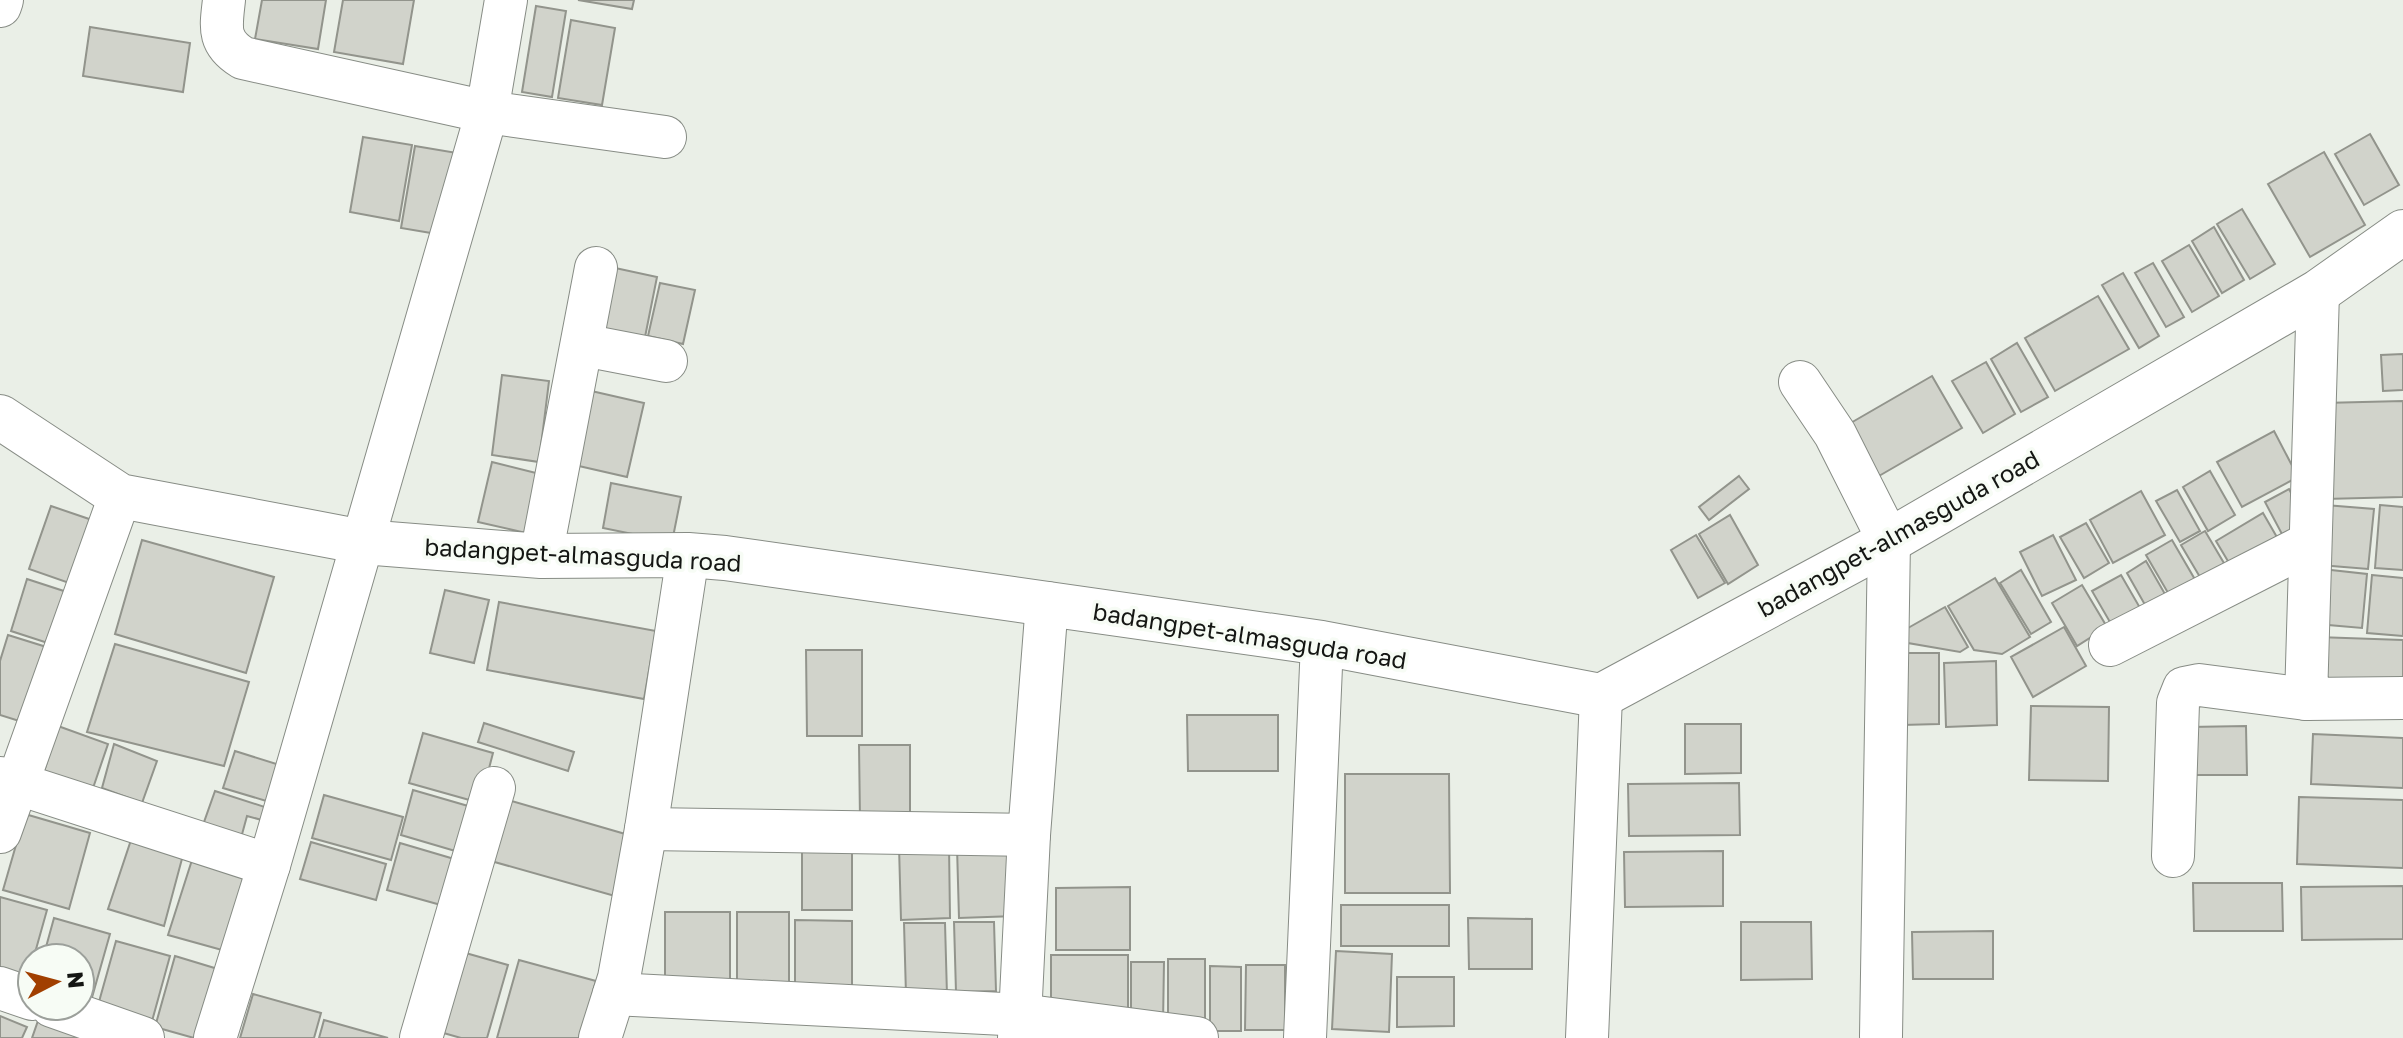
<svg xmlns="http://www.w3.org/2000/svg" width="2403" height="1038" viewBox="0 0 2403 1038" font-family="'Golos Text',sans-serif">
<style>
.building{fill:#d1d3cb;stroke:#92948c;stroke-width:2}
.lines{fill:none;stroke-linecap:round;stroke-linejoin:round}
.minor-casing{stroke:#878c85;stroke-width:44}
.tertiary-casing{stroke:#878c85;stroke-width:46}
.minor{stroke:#fff;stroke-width:42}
.tertiary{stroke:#fff;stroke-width:44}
.labels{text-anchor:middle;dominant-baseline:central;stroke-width:7;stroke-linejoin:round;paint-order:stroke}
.street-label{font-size:24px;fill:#141613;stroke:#f7fcf5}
</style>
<rect width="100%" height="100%" fill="#eaefe7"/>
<g class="building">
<polygon points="262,0 326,0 318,49 255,39"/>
<polygon points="343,0 414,0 403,64 334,52"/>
<polygon points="578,0 634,0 632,9"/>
<polygon points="536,6 566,11 552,97 522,92"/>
<polygon points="571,20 615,28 602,105 558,98"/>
<polygon points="90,27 190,43 183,92 83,76"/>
<polygon points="2370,134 2399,185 2364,205 2335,154"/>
<polygon points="363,137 412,145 399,221 350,212"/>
<polygon points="415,146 463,154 449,236 401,228"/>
<polygon points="2324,152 2365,225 2310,257 2268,184"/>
<polygon points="2242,209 2275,264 2250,279 2217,224"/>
<polygon points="2214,227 2244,280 2222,293 2192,241"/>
<polygon points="2189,245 2219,296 2192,312 2162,261"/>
<polygon points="2153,263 2184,317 2166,327 2135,273"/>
<polygon points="606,266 657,277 644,342 593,331"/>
<polygon points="2123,273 2159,336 2139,348 2102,285"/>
<polygon points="660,283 695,290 683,344 648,336"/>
<polygon points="2098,296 2129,349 2055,391 2025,338"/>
<polygon points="2017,343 2048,397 2021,412 1991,359"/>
<polygon points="2403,354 2403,390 2383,391 2381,355"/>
<polygon points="1986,362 2015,414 1983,433 1952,381"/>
<polygon points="502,375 549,381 539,462 492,455"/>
<polygon points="1932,376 1962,428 1872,480 1842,428"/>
<polygon points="587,390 644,403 627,477 570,464"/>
<polygon points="2403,401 2403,497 2325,499 2323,403"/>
<polygon points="2274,431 2298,477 2242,507 2217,462"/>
<polygon points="492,462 540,474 526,533 478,522"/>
<polygon points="2210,471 2235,515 2208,531 2183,487"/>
<polygon points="1739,476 1749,489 1709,520 1699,507"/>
<polygon points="611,483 681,497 672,542 603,528"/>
<polygon points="2289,489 2307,523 2283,536 2265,502"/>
<polygon points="2177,490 2200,531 2180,542 2156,501"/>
<polygon points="2141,491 2165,535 2113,563 2090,520"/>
<polygon points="2325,505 2374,509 2368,569 2320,565"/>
<polygon points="2380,505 2403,507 2403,570 2375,568"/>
<polygon points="51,506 92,520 72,584 29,569"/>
<polygon points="2263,513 2282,546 2235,573 2216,541"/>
<polygon points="1730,515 1758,565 1728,584 1699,534"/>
<polygon points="2086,523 2109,563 2084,578 2060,537"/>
<polygon points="2205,531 2231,575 2207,589 2181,545"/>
<polygon points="1696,535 1725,583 1698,598 1671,550"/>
<polygon points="2053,535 2076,580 2042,596 2020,552"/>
<polygon points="142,540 274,577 246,673 115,634"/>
<polygon points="2172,540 2197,583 2171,598 2146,555"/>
<polygon points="2146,561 2173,608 2153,619 2127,573"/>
<polygon points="2322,569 2367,574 2362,628 2317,624"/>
<polygon points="2021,570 2051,622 2031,634 2000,583"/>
<polygon points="2121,575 2147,620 2118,636 2092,591"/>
<polygon points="2372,575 2403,578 2403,636 2367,633"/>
<polygon points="1995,578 2030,637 2002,654 1974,650 1948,606"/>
<polygon points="27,579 73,594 57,646 11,631"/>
<polygon points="2082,585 2107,627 2077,646 2052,603"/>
<polygon points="445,590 489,600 474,663 430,653"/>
<polygon points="499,602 656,631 644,699 487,670"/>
<polygon points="1945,607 1968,647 1960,652 1908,643 1901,632"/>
<polygon points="2064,627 2086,666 2033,697 2011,657"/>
<polygon points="8,635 56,650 32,725 0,715 0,661"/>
<polygon points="2317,637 2403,640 2403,691 2316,688"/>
<polygon points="115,644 249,682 224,766 87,732"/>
<polygon points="806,650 862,650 862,736 807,736"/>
<polygon points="1902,653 1939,653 1939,724 1902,725"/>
<polygon points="1996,661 1997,725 1946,727 1944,663"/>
<polygon points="2031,706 2109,707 2108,781 2029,780"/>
<polygon points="1187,715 1278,715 1278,771 1188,771"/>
<polygon points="484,723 574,752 568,771 478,742"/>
<polygon points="1685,724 1741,724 1741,773 1685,774"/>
<polygon points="58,726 108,744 92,791 43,775"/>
<polygon points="2246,726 2247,775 2190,775 2189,727"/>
<polygon points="423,733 493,753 480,803 409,783"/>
<polygon points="2313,734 2403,738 2403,788 2311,784"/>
<polygon points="114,744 157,761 142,803 102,788"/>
<polygon points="859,745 910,745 910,819 860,819"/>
<polygon points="235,751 286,767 273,803 223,788"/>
<polygon points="1345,774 1449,774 1450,893 1345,893"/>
<polygon points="1739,783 1740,835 1629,836 1628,784"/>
<polygon points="413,790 475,808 462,853 401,835"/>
<polygon points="215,791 274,810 269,822 247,816 241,838 203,825"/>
<polygon points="324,795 403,817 391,860 312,838"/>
<polygon points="2299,797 2403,800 2403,868 2297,864"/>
<polygon points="508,800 639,838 622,898 491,861"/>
<polygon points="25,814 90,833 69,909 3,890"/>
<polygon points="131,840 183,855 164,926 108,909"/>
<polygon points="311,842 386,864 376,900 300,879"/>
<polygon points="400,843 461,861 448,907 387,890"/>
<polygon points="949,845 950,918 901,920 899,846"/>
<polygon points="1014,845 1016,916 959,918 957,847"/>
<rect x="802" y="847" width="50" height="63"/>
<polygon points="1723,851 1723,906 1625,907 1624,852"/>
<polygon points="192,860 244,876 222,950 168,935"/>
<polygon points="2193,883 2282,883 2283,931 2194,931"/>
<polygon points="2403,886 2403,939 2302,940 2301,887"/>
<polygon points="1130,887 1130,950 1056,950 1056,888"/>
<polygon points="0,897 47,910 24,992 0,985"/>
<rect x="1341" y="905" width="108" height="41"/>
<rect x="665" y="912" width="65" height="70"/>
<rect x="737" y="912" width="52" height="73"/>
<polygon points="54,918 110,934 87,1015 80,1006 80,958 43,958"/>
<polygon points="1468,918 1532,919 1532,969 1469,969"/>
<polygon points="795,920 852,921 852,993 795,993"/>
<polygon points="954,922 994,922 996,991 956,992"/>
<polygon points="1741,922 1811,922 1812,979 1741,980"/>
<polygon points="904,923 945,923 947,995 906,995"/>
<polygon points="1993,931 1993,979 1913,979 1912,932"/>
<polygon points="116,941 170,956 149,1032 95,1016"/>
<polygon points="455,950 508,965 487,1038 461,1038 433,1030"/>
<polygon points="1336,951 1392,954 1389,1032 1332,1029"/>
<polygon points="1051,955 1128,955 1128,1018 1051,1017"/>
<polygon points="175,956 231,973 212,1038 194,1038 155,1027"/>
<rect x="1168" y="959" width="37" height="67"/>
<polygon points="519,960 596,981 580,1038 497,1038"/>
<polygon points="1131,962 1164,962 1163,1024 1131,1024"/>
<polygon points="1246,965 1285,965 1285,1030 1245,1030"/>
<polygon points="1210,966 1241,967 1241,1031 1210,1031"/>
<polygon points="1397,977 1454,977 1454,1026 1397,1027"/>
<polygon points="253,994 321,1013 314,1038 240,1038"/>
<polygon points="40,1015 81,1029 78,1038 32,1038"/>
<polygon points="0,1016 27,1027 22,1038 0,1038"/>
<polygon points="324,1020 388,1038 319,1038"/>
</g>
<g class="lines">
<g class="minor-casing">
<g id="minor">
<path d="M224,0C221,27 217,42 243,58L487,112L665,137"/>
<polyline points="0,6 2,0"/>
<polyline points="2318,292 2306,699 2403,698"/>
<polyline points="583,345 666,361"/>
<polyline points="1800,382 1835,434 1889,541 1881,1036"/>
<polyline points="541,556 596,268"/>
<polyline points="2110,645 2310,543"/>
<polyline points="0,778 269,865"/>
<polyline points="646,829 1029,835"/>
<polyline points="0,832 120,496"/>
<polyline points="2173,856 2178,703 2184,688 2199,685 2306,699"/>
<polyline points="0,988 32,999"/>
<polyline points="614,994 1021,1015 1197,1038"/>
<polyline points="52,1006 143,1038"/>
<polyline points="215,1038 269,865 487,112 506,0"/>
<polyline points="421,1038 494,788"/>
<polyline points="600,1038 619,978 646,829 688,555"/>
<polyline points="1019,1038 1029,835 1047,603"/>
<polyline points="1305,1038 1322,643"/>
<polyline points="1587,1038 1601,696"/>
</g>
</g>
<g class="tertiary-casing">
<polyline id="tertiary" points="0,417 120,496 363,542 541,556 688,555 725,558 1322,643 1601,696 1889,541 2318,292 2403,232"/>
</g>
<use href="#minor" class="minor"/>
<use href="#tertiary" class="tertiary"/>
</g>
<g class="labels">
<g class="street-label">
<text transform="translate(1898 533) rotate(-29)">badangpet-almasguda road</text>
<text transform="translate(583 554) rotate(3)">badangpet-almasguda road</text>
<text transform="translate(1250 635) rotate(9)">badangpet-almasguda road</text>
</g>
</g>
<g transform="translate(56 982) rotate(84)"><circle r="38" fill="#f7fcf5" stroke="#9ca09b" stroke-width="2"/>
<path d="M0-6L14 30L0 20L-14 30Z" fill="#a13f00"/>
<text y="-12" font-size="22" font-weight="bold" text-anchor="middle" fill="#141613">N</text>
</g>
</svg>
